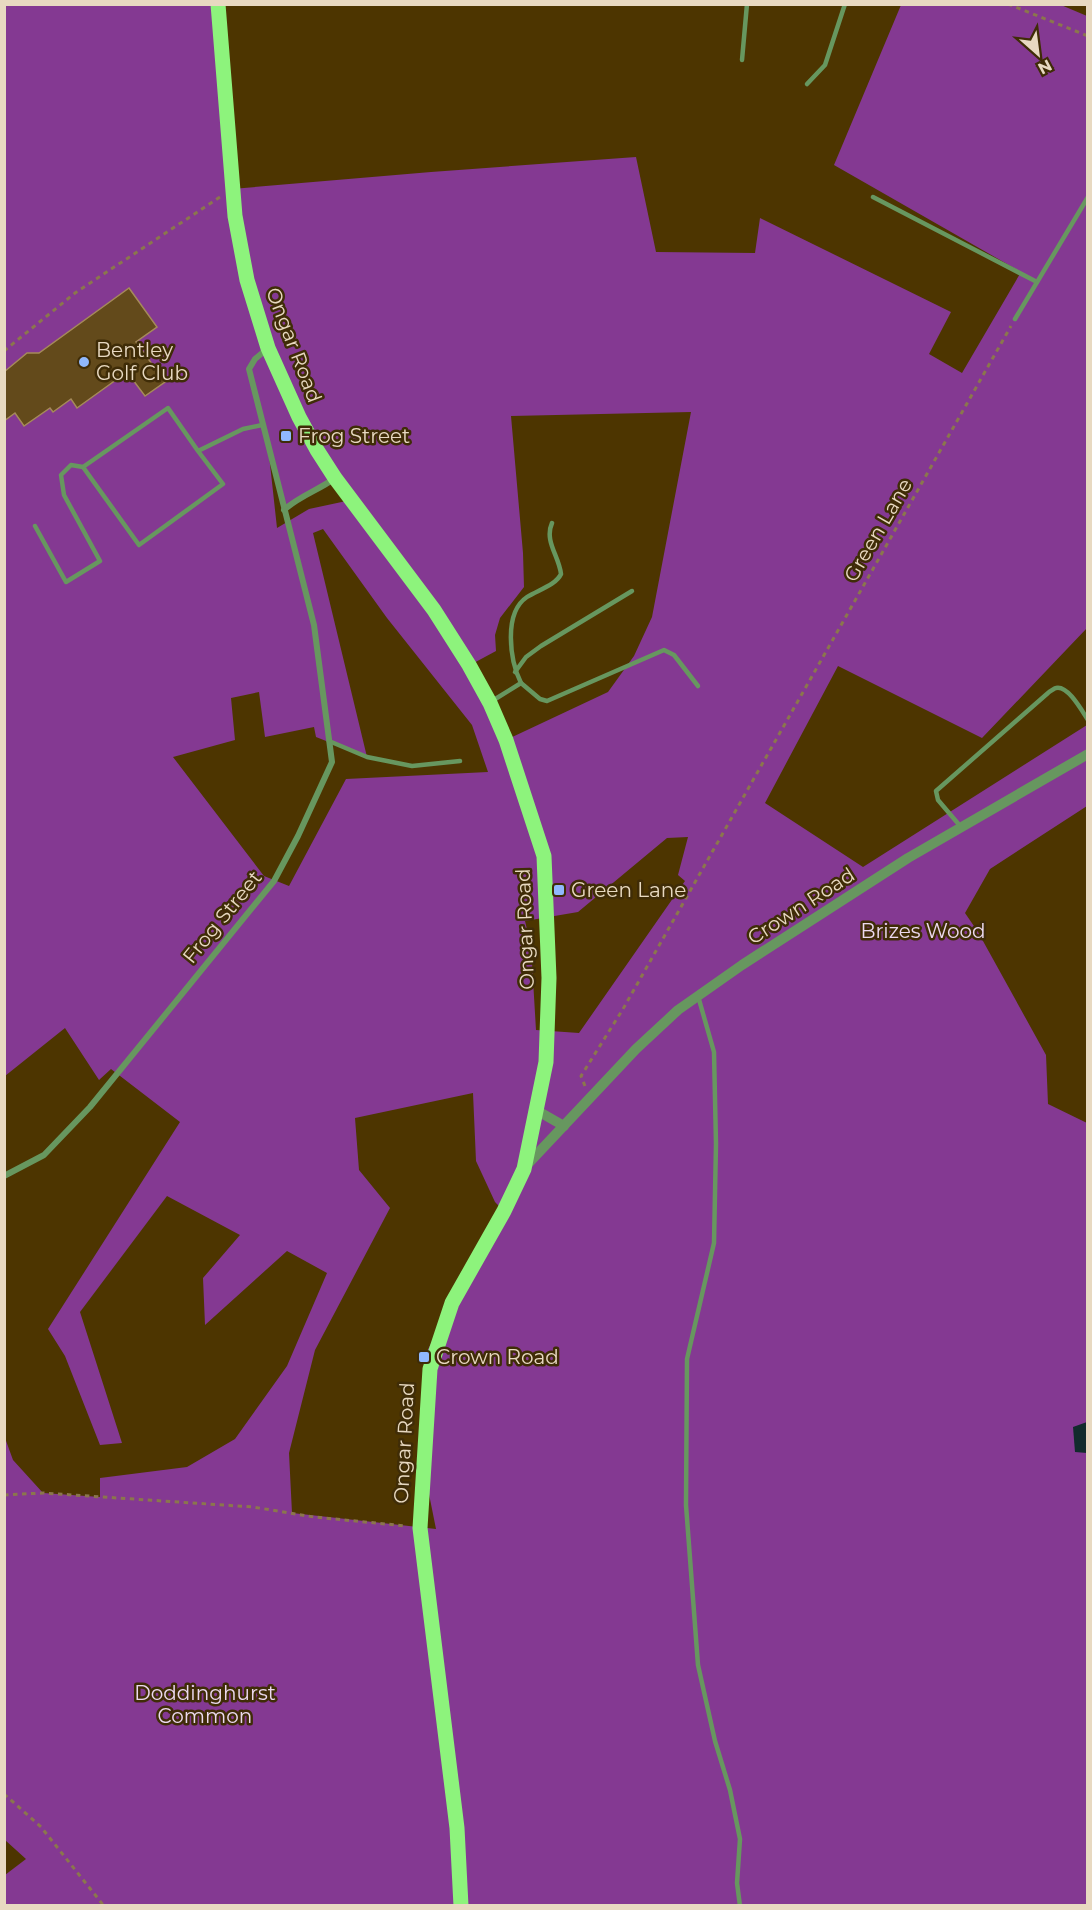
<svg xmlns="http://www.w3.org/2000/svg" width="1092" height="1910" viewBox="0 0 1092 1910" font-family="Montserrat,sans-serif">
<style>
.green{fill:#843992;fill-rule:evenodd}
.water{fill:#122b2d}
.building{fill:#634a1b;stroke:#a58a5a;stroke-width:1.5}
.lines{fill:none;stroke-linecap:round;stroke-linejoin:round}
.path{stroke:#8b764d;stroke-width:3;stroke-dasharray:4.5 4.5;stroke-linecap:butt}
.service{stroke:#67975f;stroke-width:4.5}
.minor{stroke:#67975f;stroke-width:6}
.tertiary{stroke:#67975f;stroke-width:10}
.primary{stroke:#8df37c;stroke-width:15}
.poi-dot{fill:#90b8fd;stroke:#3f2c07;stroke-width:2}
.labels{text-anchor:middle;dominant-baseline:central;stroke-width:5;stroke-linejoin:round;paint-order:stroke}
.street-label{font-size:20px;fill:#e8d9c1;stroke:#3f2c07}
.poi-label{font-size:20px;fill:#e8d9c1;stroke:#3f2c07;text-anchor:start}
.park-label{font-size:20px;fill:#ecd9f0;stroke:#3f2c07}
</style>
<rect width="100%" height="100%" fill="#4d3500"/>
<path class="green" d="M4,5H218L232,189L431,172L636,157L656,252L755,253L760,218L951,312L929,354L962,373L1021,272L834,165L901,5H1061L1087,16V628L982,738L838,666L765,803L863,867L1087,725V806L990,869L965,913L978,932L1046,1055L1048,1104L1087,1123V1905H5V1875L26,1859L5,1840V1438L13,1460L43,1493L100,1497V1478L187,1467L235,1439L287,1366L327,1273L287,1251L205,1325L203,1278L240,1235L167,1196L80,1312L122,1443L100,1445L65,1356L48,1329L180,1122L111,1069L99,1080L65,1028L5,1076ZM691,412L652,617L634,656L608,692L506,740L470,665L496,651L495,635L500,618L524,587L523,553L511,416ZM269,455L284,510L335,478L351,500L309,509L277,528ZM323,529L387,618L472,725L488,772L346,779L289,886L264,876L173,757L235,740L231,698L259,692L265,737L314,727L316,737L367,757L313,533ZM688,837L678,875L685,881L579,1033L536,1030L531,946L525,921L578,912L667,838ZM473,1093L476,1161L495,1202L504,1211L452,1303L424,1357L430,1369L424,1469L436,1529L292,1513L289,1453L315,1350L390,1208L359,1170L355,1118Z"/>
<polygon class="water" points="1087,1422 1087,1453 1075,1452 1073,1427"/>
<polygon class="building" points="129,288 157,327 136,342 165,382 145,396 127,372 77,408 71,399 53,412 50,408 24,426 15,413 4,421 4,372 27,353 39,353"/>
<g class="lines">
<g class="path">
<polyline points="1008,4 1088,36"/>
<polyline points="4,351 75,293 220,197"/>
<polyline points="585,1086 581,1076 623,1009 1011,326"/>
<polyline points="4,1495 43,1493 253,1507 314,1517 406,1526"/>
<polyline points="4,1794 41,1827 104,1906"/>
</g>
<g class="service">
<polyline points="742,60 747,4"/>
<polyline points="807,84 825,65 845,4"/>
<polyline points="873,197 1037,282"/>
<polyline points="1015,319 1088,197"/>
<polyline points="198,451 168,408 83,467 139,545 223,484 198,451 243,429 262,425"/>
<polyline points="35,526 66,582 100,561 64,495 61,475 71,465 83,467"/>
<polyline points="515,672 526,657 541,646 632,591"/>
<polyline points="521,683 540,699 547,701 664,650 674,655 698,686"/>
<path d="M492,701L521,683C510,661 503,613 527,597C538,590 556,585 561,574C559,556 544,541 552,523"/>
<polyline points="329,741 367,757 412,766 460,761"/>
<path d="M961,827L938,800L936,791L1048,693C1049,692 1055,688 1056,688C1068,685 1082,711 1088,720"/>
<polyline points="698,996 714,1052 716,1144 714,1243 687,1359 686,1505 698,1665 715,1741 730,1790 740,1839 737,1883 740,1906"/>
</g>
<g class="minor">
<path d="M284,510C299,496 319,490 335,478"/>
<polyline points="4,1176 44,1155 90,1107 274,881 298,836 332,762 314,625 249,369 255,359 267,349"/>
</g>
<g class="tertiary">
<polyline points="536,1110 564,1126"/>
<polyline points="524,1168 636,1049 678,1010 742,965 908,858 1088,754"/>
</g>
<polyline class="primary" points="218,4 235,216 247,280 268,348 299,417 317,450 335,478 434,610 469,665 490,703 506,740 544,856 549,978 546,1062 524,1169 504,1211 452,1303 430,1369 420,1528 457,1828 461,1906"/>
</g>
<g class="poi-dot">
<circle cx="84" cy="362" r="6"/>
<rect x="280" y="430" width="12" height="12" rx="3"/>
<rect x="553" y="884" width="12" height="12" rx="3"/>
<rect x="418" y="1351" width="12" height="12" rx="3"/>
</g>
<g class="labels">
<g class="street-label">
<text transform="translate(294 345) rotate(69)">Ongar Road</text>
<text transform="translate(878 530) rotate(-60)">Green Lane</text>
<text transform="translate(801 906) rotate(-33)">Crown Road</text>
<text transform="translate(222 917) rotate(-51)">Frog Street</text>
<text transform="translate(525 929) rotate(-92)">Ongar Road</text>
<text transform="translate(404 1443) rotate(-87)">Ongar Road</text>
</g>
<g class="poi-label">
<text x="96" y="350">Bentley<tspan x="96" dy="23">Golf Club</tspan></text>
<text x="298" y="436">Frog Street</text>
<text x="571" y="890">Green Lane</text>
<text x="436" y="1357">Crown Road</text>
</g>
<g class="park-label">
<text x="923" y="931">Brizes Wood</text>
<text x="205" y="1693">Doddinghurst<tspan x="205" dy="23">Common</tspan></text>
</g>
</g>
<rect width="1092" height="1910" fill="none" stroke="#e8d9c1" stroke-width="12"/>
<g transform="translate(1038 54) rotate(152)" stroke="#3f2c07" stroke-width="4.5" paint-order="stroke">
<path d="M0-4.5L10 22L0 15L-10 22Z" fill="#e8d9c1"/>
<text y="-9" font-size="16" font-weight="bold" text-anchor="middle" fill="#e8d9c1">N</text>
</g>
</svg>
